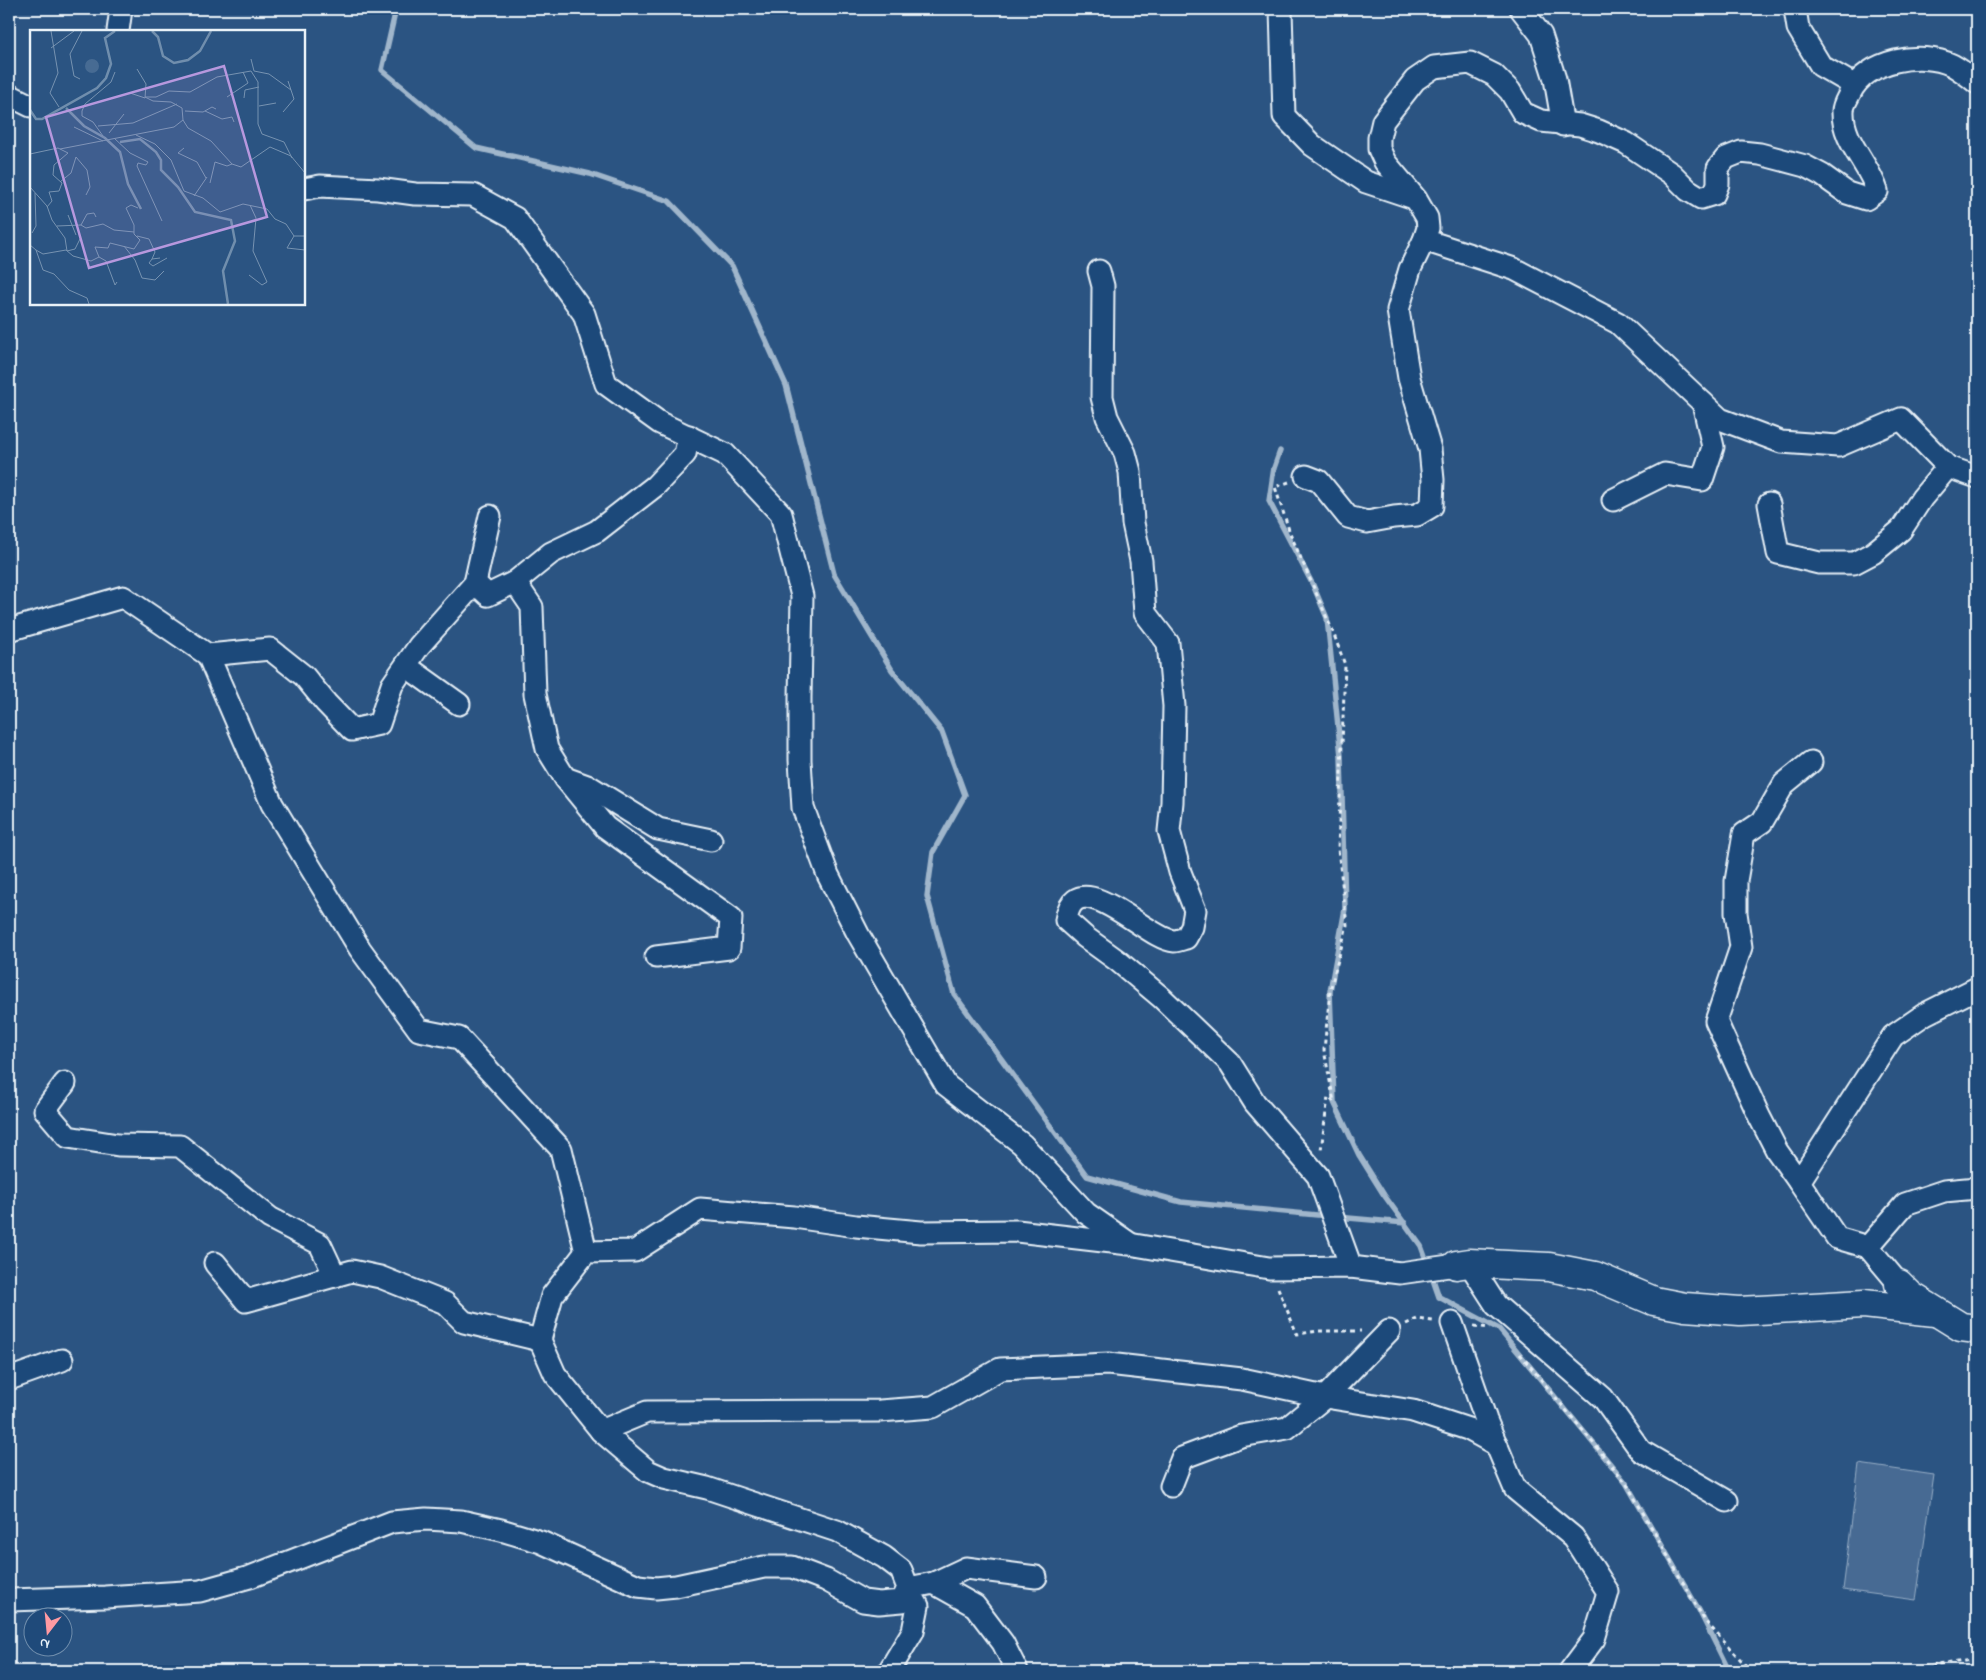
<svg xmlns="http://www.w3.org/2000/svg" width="1986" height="1680" viewBox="0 0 1986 1680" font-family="'Indie Flower',sans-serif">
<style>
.green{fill:#476b93;stroke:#98aec6}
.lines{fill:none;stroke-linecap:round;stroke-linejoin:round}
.stream{stroke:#a0b6cb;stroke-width:5.5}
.street-casing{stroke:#e8f1f8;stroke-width:25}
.secondary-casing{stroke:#e8f1f8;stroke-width:31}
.path{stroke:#e8f1f8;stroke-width:3;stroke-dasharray:4 4;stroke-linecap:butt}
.street{stroke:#1f4a7a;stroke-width:21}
.secondary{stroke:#1f4a7a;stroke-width:28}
.inset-river{fill:none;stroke:#708ead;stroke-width:2.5}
.inset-road{fill:none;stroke:#7793b1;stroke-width:1}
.view{fill:#b798de;fill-opacity:0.15;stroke:#b798de;stroke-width:2.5}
.inset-edge{fill:none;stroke:#e8f1f8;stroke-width:2.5}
</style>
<rect width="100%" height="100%" fill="#2b5482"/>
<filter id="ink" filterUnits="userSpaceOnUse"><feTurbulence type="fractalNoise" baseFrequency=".02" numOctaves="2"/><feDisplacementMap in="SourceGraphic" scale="10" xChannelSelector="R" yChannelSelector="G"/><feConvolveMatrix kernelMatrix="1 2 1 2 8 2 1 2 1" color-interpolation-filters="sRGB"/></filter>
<g filter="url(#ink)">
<polygon class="green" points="1859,1464 1934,1475 1916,1600 1843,1590"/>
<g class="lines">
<g class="stream">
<polyline points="396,9 382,70 476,148 590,174 669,201 732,266 786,385 834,574 892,670 942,732 965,795 933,852 927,896 954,994 1087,1176 1181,1202 1328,1216"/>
<polyline points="1280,451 1274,468 1269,501 1313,585 1327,618 1341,756 1345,909 1330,991 1334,1102 1359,1155 1384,1195 1421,1246 1428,1265"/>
<polyline points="1337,1217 1405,1223"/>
<polyline points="1431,1274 1439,1297 1499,1329 1626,1483 1699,1610 1729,1671"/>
</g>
<g class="street-casing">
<g id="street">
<polyline points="1281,9 1284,116 1312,145 1366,182 1414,198"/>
<polyline points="1521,9 1541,35 1555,79 1563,125"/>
<polyline points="1795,9 1798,28 1821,66 1854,85"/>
<polyline points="118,31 121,9"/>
<polyline points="9,95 31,106"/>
<polyline points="304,189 320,186 378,189 415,194 473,195 515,218 584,314 606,384 660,423 725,454 781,514 802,596 800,697 800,760 803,808 828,875 858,934 946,1085 1022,1144 1086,1213 1129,1243"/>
<polyline points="1424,240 1514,269 1618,323 1720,419 1781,442 1838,446 1901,419 1948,467 1977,477"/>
<path d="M1099,271L1103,286L1102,397L1107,417L1125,453L1130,472L1133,523L1141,561L1145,613L1168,643L1174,706L1172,802L1169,831L1180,872L1195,910L1192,927L1186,938C1182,939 1178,941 1174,941C1147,940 1075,859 1066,920L1085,937L1118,961L1162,998L1230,1063L1255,1103L1318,1176L1351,1267"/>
<path d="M1306,476L1319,481L1348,517L1367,522L1394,517L1417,515L1432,506L1433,480L1430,449L1409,378L1398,310L1410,269L1424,240L1428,228L1427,218L1416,199L1385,162L1379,149V138L1383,121L1415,80L1434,67L1470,63L1494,75L1510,91L1523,113L1541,121L1580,125L1599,131L1626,143L1672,174L1688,190L1701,198L1714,194L1718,184V168L1726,158L1741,152L1760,154L1805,166L1822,175L1847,193L1866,199L1877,191C1869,163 1842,142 1843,111C1843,105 1847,99 1850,93C1866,60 1921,50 1952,65C1961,70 1970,77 1977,83"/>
<polyline points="1613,500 1665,474 1702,480 1713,447 1703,403"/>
<polyline points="1769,504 1778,553 1819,563 1854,563 1873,553 1901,530 1922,498 1948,467"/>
<polyline points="515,582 532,607 535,694 547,749 565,778 605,827 731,918 729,948 656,957"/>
<polyline points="475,583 488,595 515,582 551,553 597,531 655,486 685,454 689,436"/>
<polyline points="9,630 123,597 208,655 272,804 360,949 419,1030 459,1038 561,1149 586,1252"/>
<polyline points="208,655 270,649 304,676 326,703 352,730 379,724 392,685 419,646 475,583 490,516"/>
<polyline points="406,666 459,704"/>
<polyline points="1811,762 1784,784 1762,822 1744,834 1736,881 1736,913 1741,947 1716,1021 1759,1116 1777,1151 1799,1182 1893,1036 1925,1014 1977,988"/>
<polyline points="568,779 590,787 658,829 711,840"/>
<polyline points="65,1083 45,1110 68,1137 118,1145 180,1146 270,1218 320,1244 335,1276"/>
<polyline points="1799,1182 1837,1238 1868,1247"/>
<polyline points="215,1263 246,1301 352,1271 380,1277 445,1303 464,1322 540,1340"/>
<polyline points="1469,1263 1496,1305 1603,1398 1641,1451 1727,1501"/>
<polyline points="1899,1284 1868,1247 1905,1204 1944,1191 1977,1188"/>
<polyline points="1452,1323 1486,1420 1515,1489 1573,1537 1608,1592 1594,1639 1570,1671"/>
<polyline points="9,1379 62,1360"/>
<polyline points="601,1431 647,1412 880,1411 933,1407 1000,1369 1108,1364 1242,1379 1325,1397 1413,1411 1468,1429 1497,1445"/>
<polyline points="1171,1486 1182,1458 1241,1436 1287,1428 1325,1397 1389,1331"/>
<polyline points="934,1583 966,1568 1036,1577"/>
<polyline points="9,1600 105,1597 200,1591 250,1577 392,1522 426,1519 461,1521 501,1530 541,1542 638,1586 656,1588 676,1586 764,1567 792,1567 826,1580 863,1601 879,1603 902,1601 908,1588 901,1570 884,1557 837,1531 743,1500 707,1488 664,1478 648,1471 601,1431 555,1374 540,1340 552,1296 586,1252 635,1251 700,1209 794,1217 856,1226 921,1232 1017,1231 1129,1244 1269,1268 1351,1267 1400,1273 1456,1265"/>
<polyline points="889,1671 913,1631 918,1606 908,1588 934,1583 975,1606 1003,1643 1017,1671"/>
</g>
</g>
<g class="secondary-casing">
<g id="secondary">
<polyline points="1456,1265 1469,1263 1549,1267 1595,1276 1654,1301 1685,1307 1740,1311 1864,1304 1935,1312"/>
<polyline points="1899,1284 1911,1296 1961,1327 1977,1329"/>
</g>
</g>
<g class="path">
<polyline points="1289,482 1275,487 1290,533 1333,632 1345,665 1338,849 1347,925 1330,991 1324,1050 1334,1102 1328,1097 1321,1150"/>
<polyline points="1278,1288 1297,1334 1319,1331 1361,1331"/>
<polyline points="1406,1324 1417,1319 1433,1321"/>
<polyline points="1474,1326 1490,1328"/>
<polyline points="1520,1354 1626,1483 1705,1621 1751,1671"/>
<polyline points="1900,1671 1977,1659"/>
</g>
<use href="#street" class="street"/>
<use href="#secondary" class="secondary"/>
</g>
</g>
<g transform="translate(30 30)">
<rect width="275" height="275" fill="#2b5482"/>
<path d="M55 36a7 7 0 1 1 14 0a7 7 0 1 1-14 0Z" fill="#476b93"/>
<path class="inset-river" d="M122,1L128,7L133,26L144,33L158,30L170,21L181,1M36,78L54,96L75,108L90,122L98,154L111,179M0,80L6,89H12L67,58L76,48L81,34L75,8L85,1M90,112L110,109L126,122L131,130V140L148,157L165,182L201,190L205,211L193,241L198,274"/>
<path class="inset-road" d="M21,1L28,43L20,63L29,77M21,18L44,1M221,29L224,41L239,44L261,60L258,51M50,49L44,46L40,24L52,1M100,63L115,68L116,54L107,39M197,67L218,53L213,42M214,68L215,60L229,57M229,76L246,73M155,81L173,82L182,77L186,79M175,81L192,89L202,87L204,92M253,82L264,69L261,60M153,90L158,98L181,111L202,134L211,137L240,117L261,126L275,143M68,96L103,93L147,74M44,97L73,111M79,103L94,84M106,105L125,114L141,130L154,161L173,168L190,182L213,174L237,179L245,189L256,194L264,206M73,106L63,92L52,86V81L55,74L81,52L85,42M84,108L100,123L118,132L116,135L108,133L107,136L132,191M154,118L148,123L167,132L176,148M30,119L144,97L153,90L152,78L141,72L123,71L115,67H126L139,61L160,62L187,47L221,41L228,52V94L232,104L254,112L262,128M0,124L28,118L38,123L24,135L23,145L32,153L29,161L19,162L22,171L17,177M30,152L41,143L46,127L57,140L60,157L56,165M180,153L185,132L197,136L202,134M0,157L17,176L22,190L35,208L37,221L45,219L50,209M164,166L177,147M38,185L46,205M51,195L57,184L64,183L66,187M27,196L51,195L56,198L73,194L84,200L104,202M2,203L6,196L5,163M107,206L119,209L125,222L122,229M275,206H264L257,218L275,220M0,215L6,220L13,240L24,244L39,260L57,268L59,274M94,216L105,230L112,248L125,250L134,241M6,220L13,224L36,220L43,226L61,231L69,227L65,217L78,218L80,213L104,219L110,210L104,204V195L96,178L101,175L108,178M69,227L76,231L85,255L87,252M130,228L122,229L119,233L123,236L137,228M219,245L232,255L237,252L223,221L226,188L220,175"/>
<path class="view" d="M194,36L237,187L59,238L16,87Z"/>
<rect width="275" height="275" class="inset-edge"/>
</g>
<rect width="1986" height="1680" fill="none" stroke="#1f4a7a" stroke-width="30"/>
<rect x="15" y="15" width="1956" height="1650" fill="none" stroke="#e8f1f8" stroke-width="2" filter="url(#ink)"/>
<g transform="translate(48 1632) rotate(196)"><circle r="24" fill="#1f4a7a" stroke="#6f8dac"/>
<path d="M0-4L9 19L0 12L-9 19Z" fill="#ff9aa2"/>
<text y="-8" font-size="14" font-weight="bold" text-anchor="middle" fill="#e8f1f8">N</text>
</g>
</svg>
